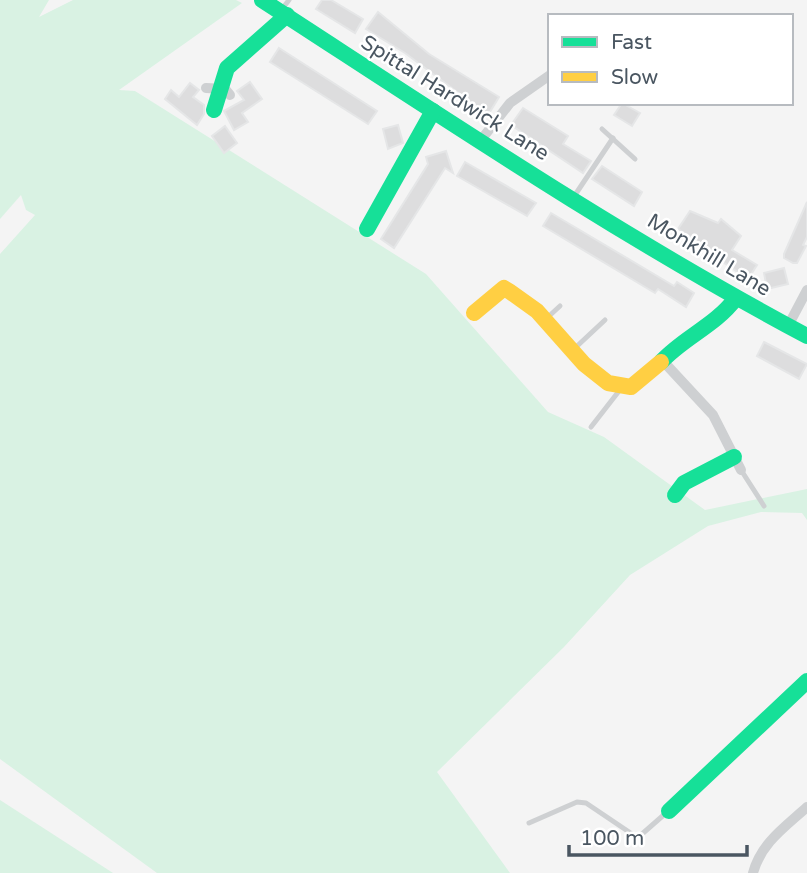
<svg xmlns="http://www.w3.org/2000/svg" width="807" height="873" viewBox="0 0 807 873" font-family="'Varela Round',sans-serif">
<style>
.green{fill:#d9f2e3}
.building{fill:#ddddde;stroke:#e5e6e7;stroke-width:2}
.lines{fill:none;stroke-linecap:round;stroke-linejoin:round}
.lane{stroke:#ced0d2;stroke-width:5}
.street{stroke:#ced0d2;stroke-width:10}
.fast{stroke:#16e098;stroke-width:16}
.slow{stroke:#ffcf43;stroke-width:16}
.labels{text-anchor:middle;dominant-baseline:central;stroke-width:5;stroke-linejoin:round;paint-order:stroke}
.street-label{font-size:21px;fill:#4a5661;stroke:#fff}
</style>
<rect width="100%" height="100%" fill="#f4f4f4"/>
<g class="green">
<polygon points="0,0 49,0 39,17 73,0 236,0 242,3 119,90 135,91 426,274 548,412 604,437 705,510 807,489 807,520 802,513 761,512 708,526 630,575 564,647 437,772 510,873 157,873 0,759 0,254 35,215 26,210 21,195 0,219"/>
<polygon points="0,800 113,873 0,873"/>
</g>
<g class="building">
<polygon points="322,0 331,0 363,19 355,33 316,9"/>
<polygon points="378,12 429,54 499,97 488,115 405,53 366,29"/>
<polygon points="279,48 377,111 368,124 270,62"/>
<polygon points="250,82 262,99 242,113 248,122 234,130 224,111 244,100 237,91"/>
<polygon points="190,83 199,90 193,97 204,105 204,114 197,125 165,99 171,90 179,97"/>
<polygon points="622,103 640,113 632,126 614,115"/>
<polygon points="523,108 568,136 563,144 591,161 583,173 511,125"/>
<polygon points="398,125 403,143 388,149 383,129"/>
<polygon points="225,126 237,143 224,153 212,136"/>
<polygon points="446,151 453,173 445,168 394,248 381,239 428,164 426,157"/>
<polygon points="465,162 536,203 527,216 457,176"/>
<polygon points="602,166 642,192 634,206 592,179"/>
<polygon points="807,202 807,237 803,245 806,246 797,263 793,263 784,258 784,254"/>
<polygon points="690,211 718,223 721,219 741,236 732,250 757,265 748,279 714,256 716,253 678,229"/>
<polygon points="551,213 674,286 677,282 694,293 686,307 658,289 655,293 543,226"/>
<polygon points="784,268 788,284 767,289 764,273"/>
<polygon points="764,342 807,364 799,379 757,356"/>
</g>
<g class="lines">
<g class="lane">
<polyline points="282,9 289,0"/>
<polyline points="602,129 635,159"/>
<polyline points="575,195 613,138"/>
<polyline points="548,317 560,306"/>
<polyline points="575,348 605,320"/>
<polyline points="591,427 619,391"/>
<polyline points="741,470 764,506"/>
<polyline points="529,823 577,802 586,803 635,836 642,834 666,813"/>
</g>
<g class="street">
<polyline points="206,88 225,89 230,95"/>
<polyline points="481,140 510,103 550,75"/>
<polyline points="788,326 807,290"/>
<polyline points="662,360 713,415 741,470"/>
<path d="M753,873C761,843 785,827 807,807"/>
</g>
<g class="fast">
<path d="M262,0C441,116 619,236 807,336"/>
<polyline points="214,110 227,68 287,15"/>
<polyline points="367,229 433,111"/>
<path d="M661,362C684,337 715,326 736,298"/>
<polyline points="675,495 684,483 734,457"/>
<polyline points="669,811 807,681"/>
</g>
<polyline class="slow" points="474,313 504,288 509,291 537,311 584,364 608,383 631,387 661,362"/>
</g>
<g class="labels">
<g class="street-label">
<text transform="translate(455 98) rotate(32)">Spittal Hardwick Lane</text>
<text transform="translate(709 255) rotate(31)">Monkhill Lane</text>
</g>
</g>
<rect x="548" y="14" width="245" height="91" fill="#ffffff" stroke="#b7bbc0" stroke-width="2"/>
<rect x="562" y="37" width="35" height="10" fill="#16e098" stroke="#b7bbc0" stroke-width="2"/>
<text x="611" y="49" font-size="21" fill="#4a5661">Fast</text>
<rect x="562" y="72" width="35" height="10" fill="#ffcf43" stroke="#b7bbc0" stroke-width="2"/>
<text x="611" y="84" font-size="21" fill="#4a5661">Slow</text>
<path d="M569 845v10h178v-10" fill="none" stroke="#4a5661" stroke-width="3.5"/>
<text x="580" y="845" font-size="21" fill="#4a5661" stroke="#ffffff" stroke-width="5" paint-order="stroke">100 m</text>
</svg>
